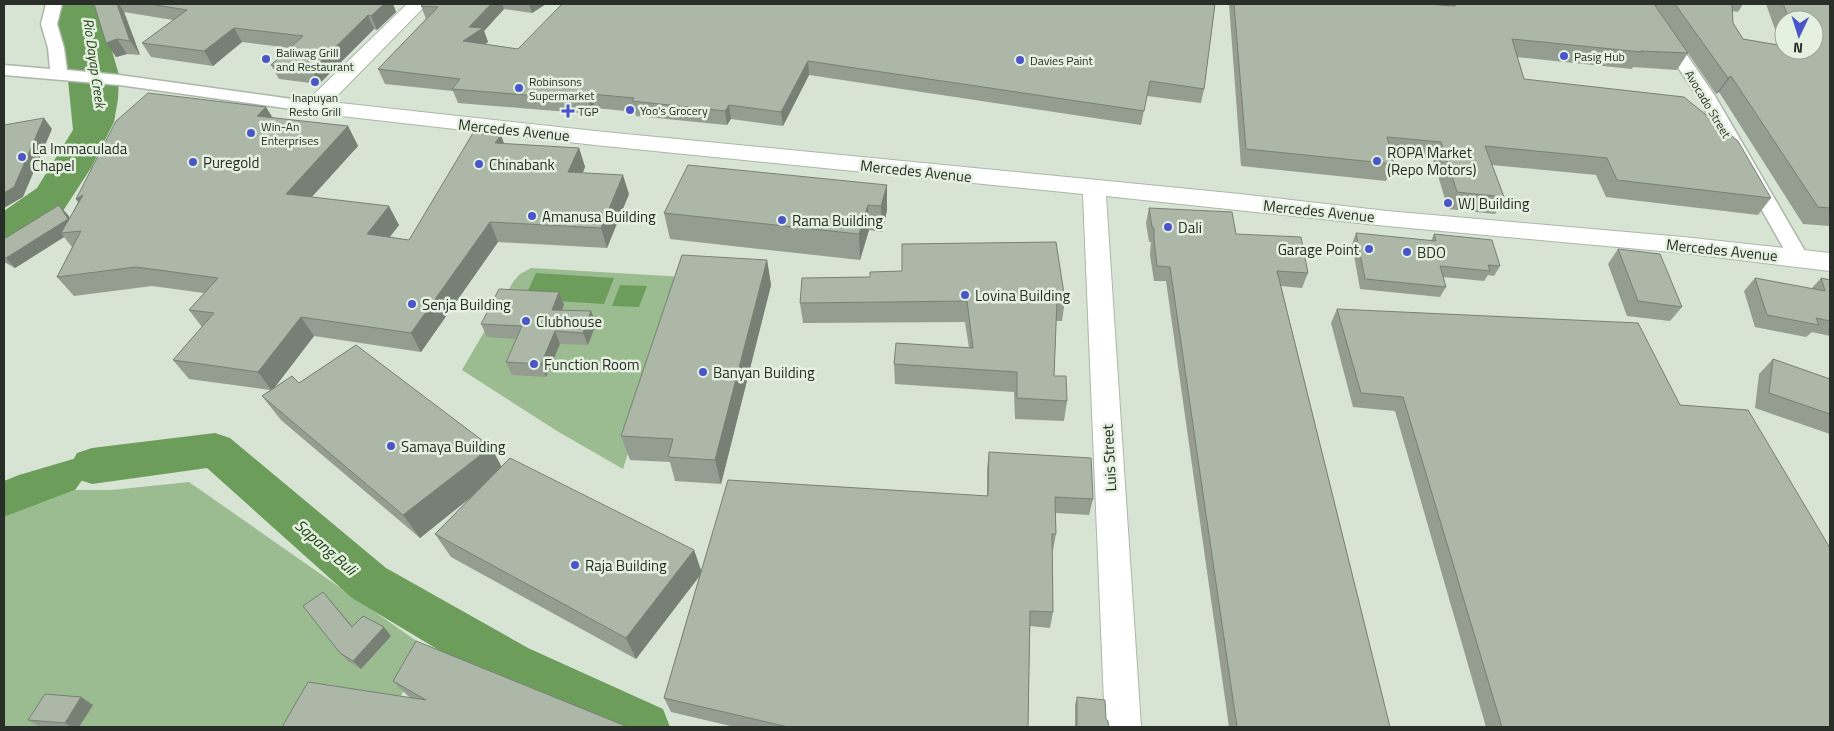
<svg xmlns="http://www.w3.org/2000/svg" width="1834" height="731" viewBox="0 0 1834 731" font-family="'Titillium Web',sans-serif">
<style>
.green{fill:#9bbc90}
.water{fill:#6c9d5b}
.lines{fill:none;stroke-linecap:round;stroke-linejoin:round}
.river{fill:#6c9d5b;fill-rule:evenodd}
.street-casing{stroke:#abb7a8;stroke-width:3}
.secondary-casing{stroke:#abb7a8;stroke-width:2}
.street{fill:#fff;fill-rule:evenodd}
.secondary{fill:#fff;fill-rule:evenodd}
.wall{fill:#949d90;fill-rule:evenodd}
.shaded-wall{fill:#788076}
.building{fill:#acb7a8;stroke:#788076}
.poi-dot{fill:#4a55ca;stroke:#e4f0e0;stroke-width:2}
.labels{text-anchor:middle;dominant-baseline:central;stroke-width:5;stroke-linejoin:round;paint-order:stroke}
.far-poi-label{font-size:12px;fill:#2a2e28;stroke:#e4f0e0;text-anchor:start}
.far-street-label{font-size:12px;fill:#2a2e28;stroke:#e4f0e0}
.far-water-label{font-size:14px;font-style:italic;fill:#1f4112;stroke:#e4f0e0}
.street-label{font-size:15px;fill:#2a2e28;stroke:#e4f0e0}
.poi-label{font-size:15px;fill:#2a2e28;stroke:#e4f0e0;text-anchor:start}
.water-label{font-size:16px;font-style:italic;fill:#1f4112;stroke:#e4f0e0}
</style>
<rect width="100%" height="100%" fill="#d7e3d3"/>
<g class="green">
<polygon points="531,268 684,277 623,469 557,431 462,370 513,282 520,274"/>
<polygon points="189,482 428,649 383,727 4,727 4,517 75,490 112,490"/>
</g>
<g class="water">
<polygon points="63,4 106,4 103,20 119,75 118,99 114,122 91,168 59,217 4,253 4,211 37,188 73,130 66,60 57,26"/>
<polygon points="536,273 614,278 604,304 524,299"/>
<polygon points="620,285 647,286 639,307 612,306"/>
<polygon points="97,452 92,466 75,490 4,517 4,481 19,475"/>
</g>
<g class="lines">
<polygon class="river" points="215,433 230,438 386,568 528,648 663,709 670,727 587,727 492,682 352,598 207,468 92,484 77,479 70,466 77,453 92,448"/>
<g class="street-casing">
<g id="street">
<polygon points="46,4 62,4 57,24 64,48 67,70 119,75 314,102 320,103 323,107 320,111 314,112 119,85 4,75 4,65 50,69 48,48 41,24"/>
<polygon points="1636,4 1652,4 1715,96 1809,258 1806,263 1799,265 1792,263 1697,96"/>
</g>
</g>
<g class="secondary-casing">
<polygon id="secondary" points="407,4 427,4 331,102 595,131 1240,194 1387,211 1683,237 1830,253 1830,271 1683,253 1387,226 1106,196 1141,727 1105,727 1083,194 595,145 306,112 303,107 306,102"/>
</g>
<use href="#street" class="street"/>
<use href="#secondary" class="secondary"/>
</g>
<g class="wall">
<polygon points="94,4 393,4 396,12 377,30 374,29 319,84 279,79 271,65 290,48 242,42 213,66 151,57 142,43 173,20 124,12 140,55 127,54 116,57"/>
<polygon points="423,4 546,4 532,13 504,9 484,31 488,42 485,44 518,49 1215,4 1204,89 1201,103 1147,96 1141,125 809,75 783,126 731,119 727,125 636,116 635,112 595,108 592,114 458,103 453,91 385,84 378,69 426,19 421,6"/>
<path d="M1229,4H1425L1445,5L1444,4H1743L1738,12L1732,11L1733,23L1743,39L1781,46L1766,4H1830V226L1803,224L1719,92L1716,94L1688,53L1677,70L1633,67L1632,69L1517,57L1524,79L1771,198L1758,215L1606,197L1596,175L1492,165L1504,197L1495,214L1448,209L1433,159L1391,155L1394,164L1386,181L1241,166ZM1784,20H1814V50H1784Z"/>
<polygon points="266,107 273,118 348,126 358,146 312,197 399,225 390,237 409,240 504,144 579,148 585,167 583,173 629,194 607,248 498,242 421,352 314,336 274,388 299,383 491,447 501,467 694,550 701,571 987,496 987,469 989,452 1093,499 1089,515 1056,513 1056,534 1053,550 1052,550 1053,612 1050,628 1030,626 1028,727 735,727 671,712 664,698 700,574 636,659 451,557 435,534 474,494 420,538 281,420 262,396 270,390 189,379 173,360 202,327 189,310 204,293 152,286 74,296 57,277 72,247 64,237 15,268 4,262 4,239 68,215 70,218 78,202 76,199"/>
<polygon points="887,185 887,210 882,232 869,230 860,260 670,239 664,213"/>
<polygon points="1149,208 1236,234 1308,273 1302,288 1281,286 1390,727 1229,727 1166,281 1154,281 1150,255 1151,242 1149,242 1146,223"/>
<polygon points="1356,233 1431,241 1434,234 1500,266 1494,276 1488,275 1484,281 1443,277 1446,287 1440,297 1360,289 1352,244"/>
<polygon points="1618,249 1682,307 1670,321 1627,316 1608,264"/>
<polygon points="767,260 771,285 721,484 675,481 670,462 630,460 621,436"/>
<polygon points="1755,278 1811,289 1821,278 1830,280 1830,336 1812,332 1806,337 1755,327 1744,291"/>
<polygon points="1065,300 1062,321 1056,321 1054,376 1067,401 1064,421 1015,419 1014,392 895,384 894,364 969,348 965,322 803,323 800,303"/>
<polygon points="564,305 562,310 591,311 596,324 588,345 560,344 546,377 512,375 506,362 517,339 487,337 481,324"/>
<polygon points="1337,309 1830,727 1486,727 1395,411 1353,407 1331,323"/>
<polygon points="1773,359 1830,379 1830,434 1755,408 1759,374"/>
<polygon points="323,592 353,627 391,636 361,669 348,661 340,653"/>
<polygon points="393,681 628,727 411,698 407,695"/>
<polygon points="81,697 93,705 79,727 40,727 28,720"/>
<polygon points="1077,697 1106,719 1109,727 1075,727 1075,705"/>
</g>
<g class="shaded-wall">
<polygon points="117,4 119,4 124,12 140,55 130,41"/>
<polygon points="380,4 393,4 396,12 377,30 371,16"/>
<polygon points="491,4 502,4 504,9 484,31 488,42 469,55 463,41 469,27"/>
<polygon points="529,4 546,4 532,13"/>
<polygon points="368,15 374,29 319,84 312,70"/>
<polygon points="234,28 242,42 213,66 204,51"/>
<polygon points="117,39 127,54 116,57 106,43"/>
<polygon points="808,61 809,75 783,126 781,112"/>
<polygon points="1731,76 1719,92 1716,94 1728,78"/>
<polygon points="591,94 595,108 592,114 588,100"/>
<polygon points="729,105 731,119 727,125 725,111"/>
<polygon points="266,107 277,126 257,116"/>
<polygon points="44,118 52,129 23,197 4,208 4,193"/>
<polygon points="348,126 358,146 297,213 286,194"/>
<polygon points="501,135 508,154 495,143"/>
<polygon points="579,148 585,167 574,191 568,172"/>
<polygon points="623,175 629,194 607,248 601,228"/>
<polygon points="887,185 887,210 882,232 881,206"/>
<polygon points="83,195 92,219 76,199"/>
<polygon points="59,205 68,215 76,229 61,233 64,237 15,268 6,258"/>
<polygon points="868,205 869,230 860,260 859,234"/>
<polygon points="389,206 399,225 377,253 367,234"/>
<polygon points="490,222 498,242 421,352 411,333"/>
<polygon points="767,260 771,285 721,484 715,460"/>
<polygon points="559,292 564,305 557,322 552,310"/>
<polygon points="591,311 596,324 588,345 583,333"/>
<polygon points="301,317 314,336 272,391 258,372"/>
<polygon points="555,331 560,344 546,377 541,364"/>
<polygon points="491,447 504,471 420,538 403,515"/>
<polygon points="694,550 702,573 636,659 626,638"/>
<polygon points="323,592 331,601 360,636 352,627"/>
<polygon points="384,627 391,636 361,669 353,661"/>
<polygon points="81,697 93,705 79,727 72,727 65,723"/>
</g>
<g class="building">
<polygon points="94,4 117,4 130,41 117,39 106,43"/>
<polygon points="150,4 384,4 371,16 368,15 312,70 271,65 303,36 234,28 204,51 142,43 187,10"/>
<polygon points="423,4 491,4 469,27 483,28 463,41 518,49 562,4 1215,4 1204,89 1150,81 1144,111 808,61 781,112 729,105 725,111 632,101 634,98 591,94 588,100 452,89 460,79 378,69 438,7 421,6"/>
<polygon points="1234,4 1425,4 1455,6 1455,4 1654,4 1688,53 1641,51 1642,52 1512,39 1524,79 1684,97 1738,141 1771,198 1617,180 1607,158 1485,146 1504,197 1457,192 1441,142 1387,137 1394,164 1246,149"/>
<polygon points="1675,4 1732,4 1733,23 1743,39 1784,46 1784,50 1814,50 1814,20 1790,20 1783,4 1830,4 1830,208 1818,207 1731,76 1728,78"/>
<polygon points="148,93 266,107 257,116 348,126 286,194 389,206 367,234 409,240 473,133 501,135 495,143 579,148 568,172 623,175 601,228 490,222 411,333 301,317 258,372 173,360 214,313 189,310 218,278 136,267 57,277 81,231 61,233 83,195 76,199 116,121"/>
<polygon points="44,118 14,187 4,193 4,125"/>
<polygon points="688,165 887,185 881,206 868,205 859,234 664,213"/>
<polygon points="59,205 68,219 6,258 4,257 4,239"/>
<polygon points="1149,208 1232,212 1236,234 1301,237 1308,273 1277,271 1390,727 1237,727 1170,267 1157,266 1154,240 1154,228 1152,227"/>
<polygon points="1356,233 1436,241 1434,234 1492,240 1500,266 1488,265 1490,271 1440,266 1446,287 1365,279"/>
<polygon points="1056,242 1065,300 1057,300 1054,376 1066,376 1067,401 1017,398 1017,372 894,364 896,343 973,348 967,301 800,303 802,278 870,277 870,272 902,271 902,244"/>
<polygon points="1618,249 1660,254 1682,307 1638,301"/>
<polygon points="682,255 767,260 715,460 668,457 673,439 621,436"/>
<polygon points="1755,278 1825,291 1821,278 1830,280 1830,321 1816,318 1819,325 1767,315"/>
<polygon points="499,289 559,292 552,310 591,311 583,333 555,331 541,364 506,362 522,326 481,324"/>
<polygon points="1337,309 1638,323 1680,405 1748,410 1830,548 1830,727 1502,727 1403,397 1361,393"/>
<polygon points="356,345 491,447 403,515 262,396 292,376 299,383"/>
<polygon points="1773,359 1830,379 1830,414 1769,393"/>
<polygon points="989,452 1091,458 1093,499 1055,497 1056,534 1052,534 1053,612 1030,611 1028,727 788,727 664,698 728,480 988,496"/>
<polygon points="510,458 694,550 626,638 435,534"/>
<polygon points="323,592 352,627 363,616 384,627 353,661 340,653 303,606"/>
<polygon points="416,641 628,727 282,727 308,682 426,700 393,681"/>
<polygon points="45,694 81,697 65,723 28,720"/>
<polygon points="1077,697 1105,700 1106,719 1108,721 1109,727 1077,727"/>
</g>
<g class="poi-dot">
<circle cx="1564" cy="56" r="5"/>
<circle cx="266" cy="59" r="5"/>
<circle cx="1020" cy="60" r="5"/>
<circle cx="315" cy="82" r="5"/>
<circle cx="519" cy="88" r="5"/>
<circle cx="630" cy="110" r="5"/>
<path d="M565.5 103.5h5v5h5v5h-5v5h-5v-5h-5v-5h5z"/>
<circle cx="251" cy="133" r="5"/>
<circle cx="22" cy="157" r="5"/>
<circle cx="1377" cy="161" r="5"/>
<circle cx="193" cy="162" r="5"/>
<circle cx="479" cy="164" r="5"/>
<circle cx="1448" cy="203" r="5"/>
<circle cx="532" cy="216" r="5"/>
<circle cx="782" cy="220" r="5"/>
<circle cx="1168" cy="227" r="5"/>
<circle cx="1369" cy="249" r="5"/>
<circle cx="1407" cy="252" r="5"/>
<circle cx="965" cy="295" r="5"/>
<circle cx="412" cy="304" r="5"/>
<circle cx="526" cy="321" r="5"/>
<circle cx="534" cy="364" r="5"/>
<circle cx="703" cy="372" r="5"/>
<circle cx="391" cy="446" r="5"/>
<circle cx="575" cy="565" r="5"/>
</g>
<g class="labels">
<g class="far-poi-label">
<text x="276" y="52">Baliwag Grill<tspan x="276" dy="14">and Restaurant</tspan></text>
<text x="1574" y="56">Pasig Hub</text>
<text x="1030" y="60">Davies Paint</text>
<text x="529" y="81">Robinsons<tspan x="529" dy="14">Supermarket</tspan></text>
<text x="315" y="97" text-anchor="middle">Inapuyan<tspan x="315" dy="14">Resto Grill</tspan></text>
<text x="640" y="110">Yoo's Grocery</text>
<text x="578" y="111">TGP</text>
<text x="261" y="126">Win-An<tspan x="261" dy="14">Enterprises</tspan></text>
</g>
<g class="far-street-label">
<text transform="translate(1708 104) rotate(59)">Avocado Street</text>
</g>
<g class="far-water-label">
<text transform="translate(95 63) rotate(82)">Rio Dayap Creek</text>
</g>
<g class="street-label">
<text transform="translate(514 130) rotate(6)">Mercedes Avenue</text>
<text transform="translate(916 171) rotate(6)">Mercedes Avenue</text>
<text transform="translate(1319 211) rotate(6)">Mercedes Avenue</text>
<text transform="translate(1722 250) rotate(6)">Mercedes Avenue</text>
<text transform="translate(1109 458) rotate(-93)">Luis Street</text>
</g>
<g class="poi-label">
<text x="32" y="148">La Immaculada<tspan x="32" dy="17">Chapel</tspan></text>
<text x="1387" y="152">ROPA Market<tspan x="1387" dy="17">(Repo Motors)</tspan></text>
<text x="203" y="162">Puregold</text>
<text x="489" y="164">Chinabank</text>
<text x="1458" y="203">WJ Building</text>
<text x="542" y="216">Amanusa Building</text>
<text x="792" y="220">Rama Building</text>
<text x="1178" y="227">Dali</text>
<text x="1359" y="249" text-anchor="end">Garage Point</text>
<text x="1417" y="252">BDO</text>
<text x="975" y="295">Lovina Building</text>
<text x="422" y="304">Senja Building</text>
<text x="536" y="321">Clubhouse</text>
<text x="544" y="364">Function Room</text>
<text x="713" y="372">Banyan Building</text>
<text x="401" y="446">Samaya Building</text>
<text x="585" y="565">Raja Building</text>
</g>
<g class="water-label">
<text transform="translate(326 547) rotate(41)">Sapang Buli</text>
</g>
</g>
<rect width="1834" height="731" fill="none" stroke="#2a2e28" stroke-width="10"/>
<g transform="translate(1799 35) rotate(184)"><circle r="24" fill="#e4f0e0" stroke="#9aa296"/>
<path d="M0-4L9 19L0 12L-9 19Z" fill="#4a55ca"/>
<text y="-8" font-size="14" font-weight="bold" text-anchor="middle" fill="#2a2e28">N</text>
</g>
</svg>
